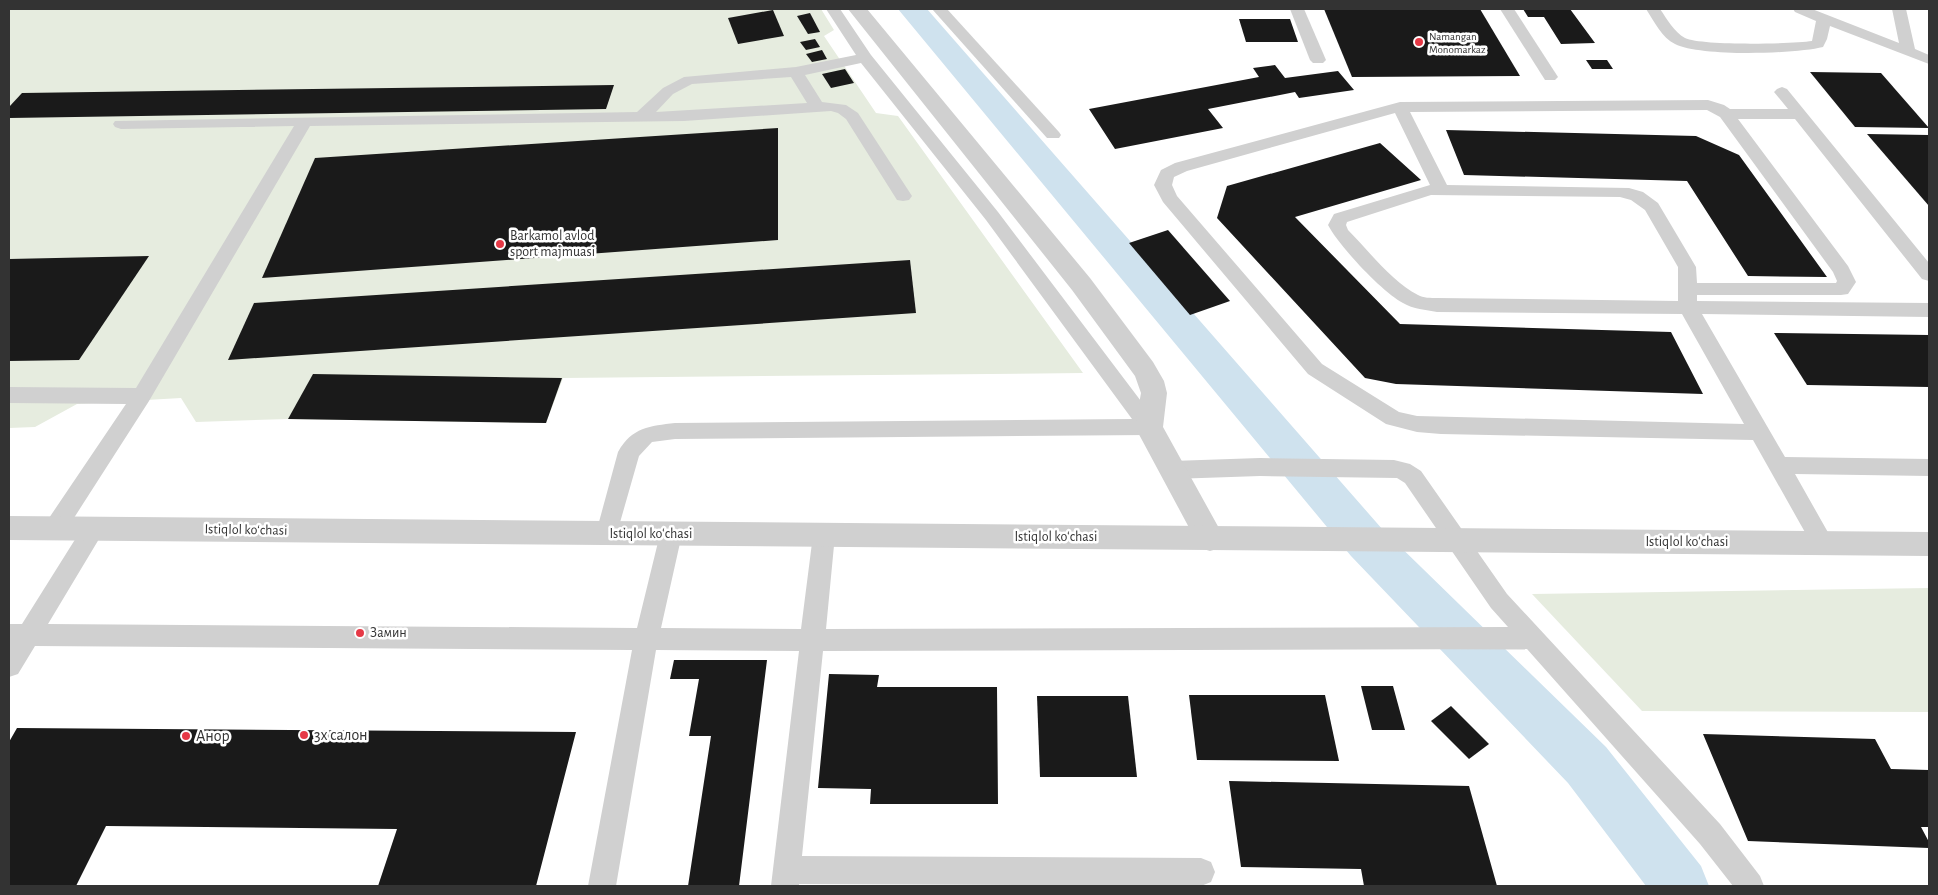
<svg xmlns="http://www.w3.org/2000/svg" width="1938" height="895" viewBox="0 0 1938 895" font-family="'Alegreya Sans',sans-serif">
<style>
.green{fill:#e6ecdf}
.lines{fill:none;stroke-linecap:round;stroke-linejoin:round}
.canal{fill:#cfe2ee;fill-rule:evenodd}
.building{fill:#1a1a1a}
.service{fill:#d0d0d0;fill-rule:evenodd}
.minor{fill:#d0d0d0;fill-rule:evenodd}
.tertiary{fill:#d0d0d0;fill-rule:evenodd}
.poi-dot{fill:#e63946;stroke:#fff;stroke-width:2}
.labels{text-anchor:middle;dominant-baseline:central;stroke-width:5;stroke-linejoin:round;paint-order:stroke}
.far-poi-label{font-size:11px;fill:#333;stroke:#fff;text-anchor:start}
.poi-label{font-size:14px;fill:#333;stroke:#fff;text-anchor:start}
.street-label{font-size:14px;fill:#333;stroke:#fff}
.near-poi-label{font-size:16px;fill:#333;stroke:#fff;text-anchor:start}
</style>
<rect width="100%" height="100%" fill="#fff"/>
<g class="green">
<polygon points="9,9 821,9 834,30 824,36 876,113 898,116 1083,373 563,378 546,423 288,419 196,422 181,398 77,404 35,427 9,428"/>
<polygon points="1929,588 1929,712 1642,711 1532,594"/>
</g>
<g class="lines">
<polygon class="canal" points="898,9 927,9 1383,530 1606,747 1701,866 1709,886 1646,886 1568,783 1351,556"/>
</g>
<g class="building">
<polygon points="1324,9 1480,9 1520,76 1352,77"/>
<polygon points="1523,9 1570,9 1595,43 1561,44 1544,17 1528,17"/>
<polygon points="773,10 784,36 738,44 728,18"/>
<polygon points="810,13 820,32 808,34 797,16"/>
<polygon points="1239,19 1290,19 1298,42 1246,42"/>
<polygon points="815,39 820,47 806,50 800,42"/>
<polygon points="822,50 827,59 812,62 806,54"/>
<polygon points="1586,60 1607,60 1613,69 1592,69"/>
<polygon points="1275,65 1285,78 1338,71 1354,90 1299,98 1295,92 1208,109 1223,128 1115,149 1089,109 1259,77 1253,68"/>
<polygon points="845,69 854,83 831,88 822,74"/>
<polygon points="1810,72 1881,73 1929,128 1855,127"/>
<polygon points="614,85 606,109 9,118 9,107 22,93"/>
<polygon points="778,128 778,240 262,278 315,158"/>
<polygon points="1446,130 1696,136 1739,155 1827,277 1748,276 1687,181 1464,175"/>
<polygon points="1867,134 1929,135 1929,206"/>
<polygon points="1380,143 1421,180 1295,217 1400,324 1671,332 1703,394 1396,384 1365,378 1217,218 1227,186"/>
<polygon points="1168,230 1230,301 1190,315 1129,243"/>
<polygon points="149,256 79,360 9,361 9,259"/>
<polygon points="910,260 916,313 228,360 254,303"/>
<polygon points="1774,333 1929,335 1929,387 1807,385"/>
<polygon points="313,374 562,378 546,423 288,419"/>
<polygon points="674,660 767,660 739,886 688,886 711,736 689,736 699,679 670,679"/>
<polygon points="829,674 879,675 877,687 997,687 998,804 870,804 871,789 818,788"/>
<polygon points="1361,686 1393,686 1405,730 1372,730"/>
<polygon points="1189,695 1325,695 1339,761 1197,760"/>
<polygon points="1037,696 1128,696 1137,777 1040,777"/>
<polygon points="1451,706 1489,744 1469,759 1431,721"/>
<polygon points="17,728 576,732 536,886 378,886 397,829 106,826 76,886 9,886 9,742"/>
<polygon points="1703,734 1875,739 1891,769 1929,770 1929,827 1921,827 1929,842 1929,848 1748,841"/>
<polygon points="1229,781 1469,786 1497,886 1364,886 1361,869 1241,867"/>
</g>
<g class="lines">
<g class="service">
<path d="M826,9H840L871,55L998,212L1156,421L1159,427L1156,433L1149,435L675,439L652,442L639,456L615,540L607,542L599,540L596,533L618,452C632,427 650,426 675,423L1132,419L986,220L861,63L805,75L822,102L846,105L858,113L912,196L909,200L903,201L897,200L846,119L838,113L831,111L684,121L310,126L149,401L63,535L55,537L47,535L44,528L47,521L126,404L9,403V387L136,388L294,126L121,129L115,127L113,124L115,121L637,112L663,88L684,77L796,67L856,55ZM791,77L807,103L656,112L673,94L692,84Z"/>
<polygon points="932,9 947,9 1059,132 1061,135 1059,138 1047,138"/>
<polygon points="1290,9 1304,9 1326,60 1323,63 1313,63 1310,60"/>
<polygon points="1500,9 1514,9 1558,77 1555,80 1545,80"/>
<path d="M1646,9H1660C1667,19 1674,32 1685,38C1702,46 1791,44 1812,41L1816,21L1795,12L1793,9H1812L1899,43L1892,9H1906L1915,49L1929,55V64L1830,26L1827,39L1823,47C1795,54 1701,57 1675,44C1662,38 1654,21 1646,9Z"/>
<path d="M1782,87L1787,89L1929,263V281L1922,279L1795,119H1738L1848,266L1856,282L1848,294L1841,295H1697V301L1929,303V317L1702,314L1785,457L1929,459V476L1795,474L1834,543L1831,550L1823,552L1815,550L1753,440L1441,434L1417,432L1386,424L1308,374L1163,202L1154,185L1161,170L1175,163L1400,102L1708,100L1724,105L1730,109H1788L1774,92L1777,89ZM1707,110L1720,117L1833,272L1837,281L1836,283H1697L1696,267L1658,203L1643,192L1629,188L1447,185L1410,112ZM1395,113L1430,185L1334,214L1328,225C1339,246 1382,292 1403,303C1413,309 1426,310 1437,312L1682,314L1744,424L1417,416L1399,412L1322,364L1177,196L1172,185L1174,177L1187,171ZM1431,195L1620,197L1631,200L1645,210L1678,267V301L1437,298C1431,298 1423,298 1418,295C1392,282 1368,250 1348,230L1346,225L1347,222Z"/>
<polygon points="1260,458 1394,460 1410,464 1421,471 1507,594 1720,824 1760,876 1764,886 1733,886 1700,844 1527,649 823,651 802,856 1201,858 1211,862 1215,872 1211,882 1201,886 799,884 799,886 771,886 799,651 656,650 616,886 588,886 632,650 35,646 18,674 9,677 9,624 22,624 86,522 94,520 102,522 105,529 48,624 637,628 660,534 663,527 671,525 679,527 682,534 661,628 801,629 813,535 816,528 824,526 832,528 835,535 826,629 1508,627 1491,608 1405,483 1397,478 1260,476 1172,479 1164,476 1161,470 1164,464 1172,461"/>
</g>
<polygon class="minor" points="848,9 867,9 1090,278 1153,362 1164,381 1167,393 1163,427 1225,539 1220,548 1210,551 1200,548 1135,427 1141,393 1135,376 1072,290"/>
<polygon class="tertiary" points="9,516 1929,532 1929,556 9,540"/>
</g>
<g class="poi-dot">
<circle cx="1419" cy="42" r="5"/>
<circle cx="500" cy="244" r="5"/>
<circle cx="360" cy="633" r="5"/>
<circle cx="304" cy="735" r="5"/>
<circle cx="186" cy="736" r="5"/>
</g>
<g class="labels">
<g class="far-poi-label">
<text x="1429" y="36">Namangan<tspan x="1429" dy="13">Monomarkaz</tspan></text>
</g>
<g class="poi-label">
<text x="510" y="236">Barkamol avlod<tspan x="510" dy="16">sport majmuasi</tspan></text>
<text x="370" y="633">Замин</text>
</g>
<g class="street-label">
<text transform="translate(246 530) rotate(1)">Istiqlol koʻchasi</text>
<text x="651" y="534">Istiqlol koʻchasi</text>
<text x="1056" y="537">Istiqlol koʻchasi</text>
<text x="1687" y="542">Istiqlol koʻchasi</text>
</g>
<g class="near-poi-label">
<text x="314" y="735">3х салон</text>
<text x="196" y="736">Анор</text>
</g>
</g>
<rect width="1938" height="895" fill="none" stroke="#333333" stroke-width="20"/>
</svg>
